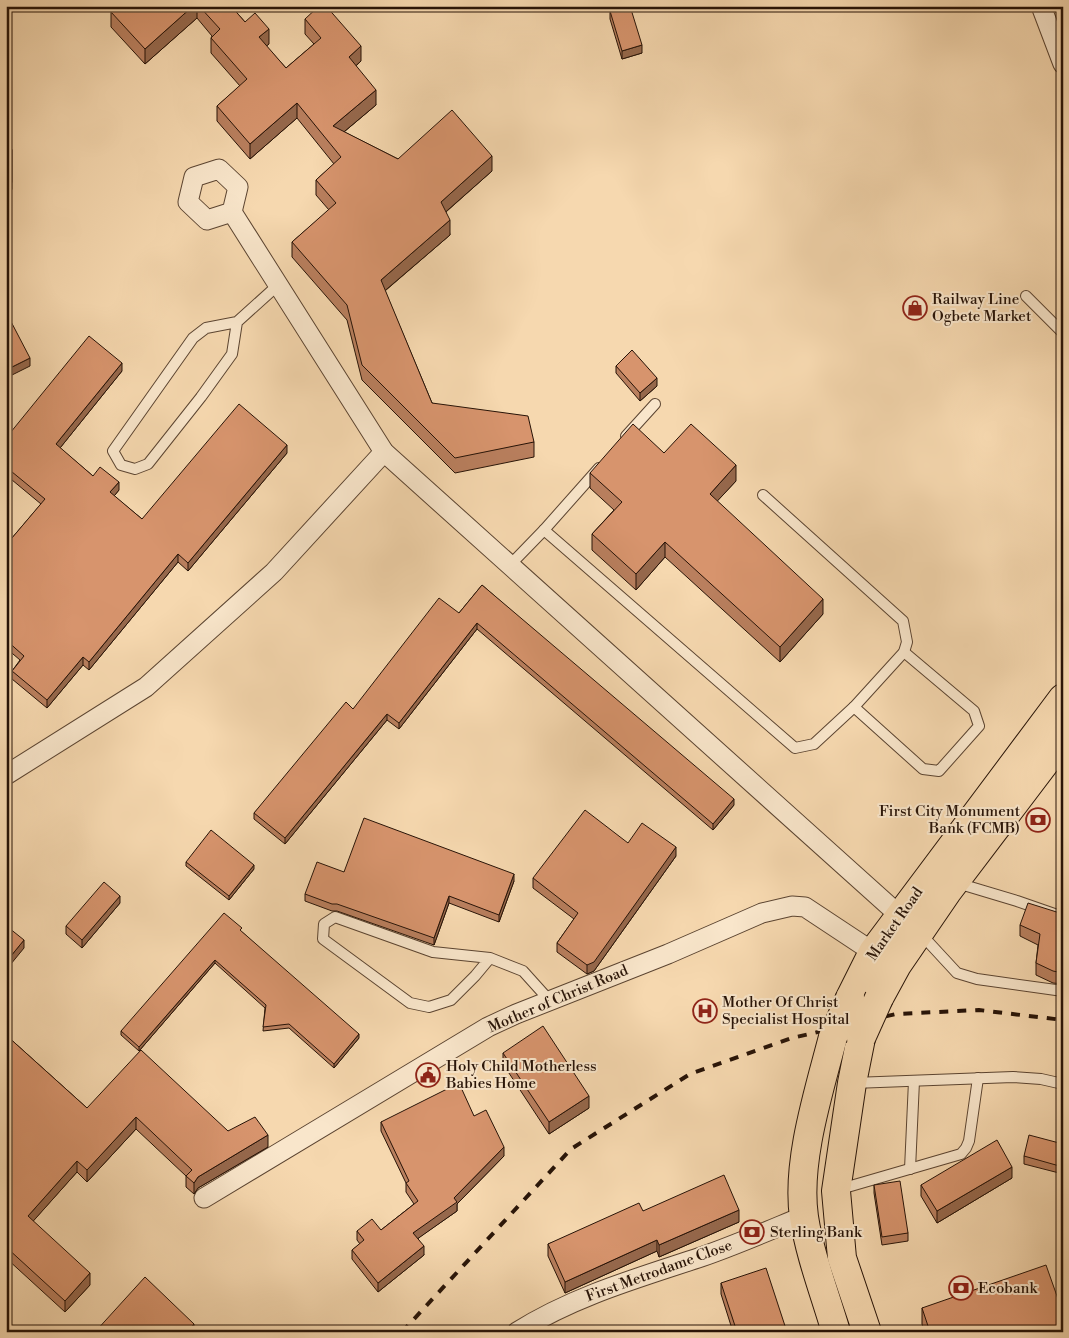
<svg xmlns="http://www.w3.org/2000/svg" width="1069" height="1338" viewBox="0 0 1069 1338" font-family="'Libre Bodoni',serif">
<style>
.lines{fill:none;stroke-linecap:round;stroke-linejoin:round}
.service-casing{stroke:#5b4431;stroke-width:12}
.minor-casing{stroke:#5b4431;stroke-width:21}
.primary-casing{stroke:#271307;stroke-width:30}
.service{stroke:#f9e6cb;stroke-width:10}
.minor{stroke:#f9e6cb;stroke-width:19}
.primary{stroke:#f6d8af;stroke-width:28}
.rail{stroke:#271307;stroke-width:4;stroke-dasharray:9 9;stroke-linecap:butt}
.primary-bridge-casing{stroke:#271307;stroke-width:30;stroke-linecap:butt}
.primary-bridge{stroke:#f6d8af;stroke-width:28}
.wall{fill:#b97f5e;stroke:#271307}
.shaded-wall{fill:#96684c;stroke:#271307}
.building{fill:#d7946d;stroke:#271307}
.labels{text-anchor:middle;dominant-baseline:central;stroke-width:4;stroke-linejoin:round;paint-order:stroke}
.poi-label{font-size:15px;fill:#271307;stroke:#f9e6cb;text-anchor:start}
.street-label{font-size:15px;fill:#271307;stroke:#f9e6cb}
</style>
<rect width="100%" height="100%" fill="#f6d8af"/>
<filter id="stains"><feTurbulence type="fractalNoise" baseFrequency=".004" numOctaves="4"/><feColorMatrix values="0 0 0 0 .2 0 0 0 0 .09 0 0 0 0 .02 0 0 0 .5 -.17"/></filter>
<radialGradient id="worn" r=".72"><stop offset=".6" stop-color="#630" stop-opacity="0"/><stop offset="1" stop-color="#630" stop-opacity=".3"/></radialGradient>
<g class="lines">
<g class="service-casing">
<g id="service">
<polyline points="1026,296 1063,333"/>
<polyline points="237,322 232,354 201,397 148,464 135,469 121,465 113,451 193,338 206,328 237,322 278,285"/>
<polyline points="626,436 655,404"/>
<polyline points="544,530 795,748 814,744 854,707 904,652 907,642 903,621 763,495"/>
<polyline points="510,565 544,530 599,468"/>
<polyline points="854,707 923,769 939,771 979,726 974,711 904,652"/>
<polyline points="957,883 1017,901 1063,917"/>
<polyline points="920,933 957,973 977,979 1063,991"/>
<polyline points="490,958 475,976 451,1000 429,1007 410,1003 323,939 324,924 335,917 433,952 490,958 523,971 550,1001"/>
<polyline points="853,1083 1013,1077 1041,1079 1063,1084"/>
<polyline points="910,1169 914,1081"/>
<polyline points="837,1190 961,1154 966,1148 969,1141 978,1078"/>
</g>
</g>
<g class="minor-casing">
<g id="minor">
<polyline points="1041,6 1063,64"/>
<polygon points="219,169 238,187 232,212 207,220 188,202 194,177"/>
<polyline points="232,212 384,452 908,923"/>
<polyline points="6,775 146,687 274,572 384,452"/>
<polyline points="204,1198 488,1027 516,1014 668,954 762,913 792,906 805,907 873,952"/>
<path d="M517,1332C574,1296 638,1278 701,1257C736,1245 770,1230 804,1216"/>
</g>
</g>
<g class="primary-casing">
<g id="primary">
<polyline points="850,998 873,952 1063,698"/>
<polyline points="879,998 897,965 947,892 1063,739"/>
<path d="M833,1037C819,1091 796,1162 804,1217C810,1256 825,1294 836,1332"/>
<polyline points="861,1038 852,1083 836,1191 842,1258 867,1332"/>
</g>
</g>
<use href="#service" class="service"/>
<use href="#minor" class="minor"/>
<use href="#primary" class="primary"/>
<polyline class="rail" points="402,1332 571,1149 690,1074 792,1038 896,1014 979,1010 1063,1020"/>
<g class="primary-bridge-casing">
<g id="primary-bridge">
<polyline points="833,1037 850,998"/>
<polyline points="861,1038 879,998"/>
</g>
</g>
<use href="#primary-bridge" class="primary-bridge"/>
</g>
<g class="wall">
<polygon points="118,6 231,6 245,22 269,44 266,46 286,68 314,44 305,34 305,19 361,61 356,66 376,105 344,132 398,159 492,171 446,212 450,235 385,291 432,403 534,442 534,457 455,473 362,380 347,320 292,257 292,242 329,210 316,195 316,180 334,164 297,118 250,159 217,121 217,106 240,86 211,53 211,38 212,36 197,18 145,64 111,27 111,12"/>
<polygon points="610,11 642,53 622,59 610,19"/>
<rect x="6" y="150" width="6" height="39"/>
<polygon points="616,366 657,386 640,401 616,373"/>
<polygon points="122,371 60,448 93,476 119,490 114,496 142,519 287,453 188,571 178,562 89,670 83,665 47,708 12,679 12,671 20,660 6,648 6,545 41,504 6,475 6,438"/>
<polygon points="664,453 736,481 717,501 823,614 780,662 665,557 636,590 592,550 592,534 614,510 590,488 590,473"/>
<polygon points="482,585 734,805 713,830 477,629 399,729 387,720 285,844 254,819 254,813 353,709 459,613"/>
<polygon points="628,843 676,856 594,971 587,974 557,952 557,943 574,919 533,888 533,878"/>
<polygon points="1063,858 1063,876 1060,875 1060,864"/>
<polygon points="186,862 254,869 229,900 186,866"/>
<polygon points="344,872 514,881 499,922 449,903 434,945 337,911 332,911 305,901 305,894"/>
<polygon points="120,903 82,948 66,934 66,926"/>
<polygon points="1063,914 1063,984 1053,983 1036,975 1036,963 1038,945 1020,936 1020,925"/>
<polygon points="242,932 359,1038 334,1068 289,1028 263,1031 265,1008 215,963 139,1051 121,1035 121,1031"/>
<polygon points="6,1035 87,1108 228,1131 268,1147 198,1188 194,1194 186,1187 186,1176 136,1129 87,1182 77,1172 33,1221 90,1285 65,1312 6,1258"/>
<polygon points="503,1053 589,1108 549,1134 503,1064"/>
<polygon points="474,1116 504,1156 457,1204 457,1211 418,1238 424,1255 378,1292 352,1259 352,1250 360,1244 357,1240 357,1231 381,1230 414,1204 406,1192 406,1183 381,1131 381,1122"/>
<polygon points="1063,1144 1063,1174 1024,1164 1024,1156"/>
<polygon points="1012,1178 937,1223 921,1196 921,1185"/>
<polygon points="874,1185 908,1233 908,1241 882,1245 874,1193"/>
<polygon points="643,1211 739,1222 659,1257 657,1251 565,1293 548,1256 548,1244"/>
<polygon points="721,1283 787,1332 733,1332 721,1294"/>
<polygon points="922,1308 1063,1332 924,1332 922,1324"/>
</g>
<g class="shaded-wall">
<polygon points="193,6 197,6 197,18 145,64 145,49"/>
<polygon points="269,29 269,44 259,52 259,37"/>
<polygon points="642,45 642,53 622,59 622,51"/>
<polygon points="361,46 361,61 349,72 349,57"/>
<polygon points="376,90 376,105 333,141 333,126"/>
<polygon points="297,103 297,118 250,159 250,144"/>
<polygon points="492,156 492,171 441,216 441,202"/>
<polygon points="450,220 450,235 381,294 381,280"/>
<polygon points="30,358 30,366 6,378 6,370"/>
<polygon points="122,363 122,371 56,453 56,444"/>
<polygon points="657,378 657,386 640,401 640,393"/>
<polygon points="287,445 287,453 188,571 188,563"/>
<polygon points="736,465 736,481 710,509 710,494"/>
<polygon points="119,482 119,490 110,501 110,492"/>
<polygon points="665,542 665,557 636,590 636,574"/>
<polygon points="178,554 178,562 89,670 89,662"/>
<polygon points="823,599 823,614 780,662 780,647"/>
<polygon points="477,623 477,629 399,729 399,723"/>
<polygon points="83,657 83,665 47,708 47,700"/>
<polygon points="387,714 387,720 285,844 285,838"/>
<polygon points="734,799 734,805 713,830 713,824"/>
<polygon points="676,847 676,856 594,971 587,974 587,965"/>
<polygon points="254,865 254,869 229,900 229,896"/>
<polygon points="514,874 514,881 499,922 499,915"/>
<polygon points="120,896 120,903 82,948 82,940"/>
<polygon points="449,896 449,903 434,945 434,938"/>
<polygon points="24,940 24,948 6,970 6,962"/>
<polygon points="215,960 215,963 139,1051 139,1047"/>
<polygon points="359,1034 359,1038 334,1068 334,1064"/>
<polygon points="589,1096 589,1108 549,1134 549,1122"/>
<polygon points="136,1117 136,1129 87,1182 87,1170"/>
<polygon points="268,1135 268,1147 198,1188 194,1194 194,1183 198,1177"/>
<polygon points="504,1147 504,1156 457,1204 457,1211 413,1242 413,1233 454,1198"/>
<polygon points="77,1161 77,1172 28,1227 28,1216"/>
<polygon points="1012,1167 1012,1178 937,1223 937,1211"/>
<polygon points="739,1210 739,1222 659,1257 659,1245"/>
<polygon points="657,1240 657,1251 565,1293 565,1282"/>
<polygon points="424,1246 424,1255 378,1292 378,1283"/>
<polygon points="90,1273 90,1285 65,1312 65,1301"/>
<polygon points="194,1324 194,1332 187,1332"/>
</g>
<g class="building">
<polygon points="118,6 193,6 145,49 111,12"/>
<polygon points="199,6 231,6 245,22 255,13 269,29 259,37 286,68 321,38 305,19 319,6 326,6 361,46 349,57 376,90 333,126 398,159 452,110 492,156 441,202 450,220 381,280 432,403 528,416 534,442 455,458 362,365 347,305 292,242 336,203 316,180 341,157 297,103 250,144 217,106 247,79 211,38 220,29"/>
<polygon points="627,6 630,6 642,45 622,51 610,11"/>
<rect x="6" y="150" width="6" height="32"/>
<polygon points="6,312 30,358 6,370"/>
<polygon points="89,336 122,363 56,444 93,476 100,467 119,482 110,492 142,519 239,404 287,445 188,563 178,554 89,662 83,657 47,700 12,671 24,656 6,640 6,545 45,499 6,467 6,438"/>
<polygon points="632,350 657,378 640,393 616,366"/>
<polygon points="633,424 664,453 691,424 736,465 710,494 823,599 780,647 665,542 636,574 592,534 622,502 590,473"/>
<polygon points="482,585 734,799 713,824 477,623 399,723 387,714 285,838 254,813 346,702 353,709 439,598 459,613"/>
<polygon points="585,810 628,843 642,823 676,847 594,962 587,965 557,943 578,913 533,878"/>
<polygon points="364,818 514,874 499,915 449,896 434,938 337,904 332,904 305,894 317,862 344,872"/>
<polygon points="211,830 254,865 229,896 186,862"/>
<polygon points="1063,858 1063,865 1060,864"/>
<polygon points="104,882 120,896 82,940 66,926"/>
<polygon points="1028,903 1063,914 1063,973 1053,971 1036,963 1040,934 1020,925"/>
<polygon points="224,913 242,928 240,930 359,1034 334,1064 289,1024 263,1027 266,1005 215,960 139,1047 121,1031"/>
<polygon points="9,928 24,940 6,962 6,932"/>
<polygon points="543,1026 589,1096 549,1122 503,1053"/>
<polygon points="6,1035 87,1108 141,1050 228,1131 255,1117 268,1135 198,1177 194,1183 186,1176 192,1170 136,1117 87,1170 77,1161 28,1216 90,1273 65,1301 6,1247"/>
<polygon points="459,1083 474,1116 486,1110 504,1147 454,1198 457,1202 413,1233 424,1246 378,1283 352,1250 364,1240 357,1231 372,1219 381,1230 418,1201 406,1183 409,1181 381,1122"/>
<polygon points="1029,1135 1063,1144 1063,1167 1024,1156"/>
<polygon points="997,1140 1012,1167 937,1211 921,1185"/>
<polygon points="724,1175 739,1210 659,1245 657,1240 565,1282 548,1244 639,1203 643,1211"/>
<polygon points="900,1181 908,1233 882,1237 874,1185"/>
<polygon points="1046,1265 1063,1313 1063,1332 930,1332 922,1308"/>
<polygon points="766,1268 787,1332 737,1332 721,1283"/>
<polygon points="145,1277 194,1324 187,1332 95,1332"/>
</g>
<defs>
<g id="shop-ring" transform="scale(1.25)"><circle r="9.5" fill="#f9e6cb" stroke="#8f2418" stroke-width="1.5"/><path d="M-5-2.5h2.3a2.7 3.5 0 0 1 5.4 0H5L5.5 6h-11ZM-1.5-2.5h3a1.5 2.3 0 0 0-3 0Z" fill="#8f2418"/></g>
<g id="bank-ring" transform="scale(1.25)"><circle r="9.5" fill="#f9e6cb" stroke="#8f2418" stroke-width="1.5"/><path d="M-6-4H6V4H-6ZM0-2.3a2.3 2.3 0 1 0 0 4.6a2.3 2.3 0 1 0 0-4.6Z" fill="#8f2418"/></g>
<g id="hospital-ring" transform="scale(1.25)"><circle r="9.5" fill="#f9e6cb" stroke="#8f2418" stroke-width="1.5"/><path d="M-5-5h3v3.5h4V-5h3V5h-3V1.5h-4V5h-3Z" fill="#8f2418"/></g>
<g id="civic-ring" transform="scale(1.25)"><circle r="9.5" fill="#f9e6cb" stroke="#8f2418" stroke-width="1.5"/><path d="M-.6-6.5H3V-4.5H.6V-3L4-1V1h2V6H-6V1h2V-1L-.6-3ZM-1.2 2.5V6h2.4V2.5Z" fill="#8f2418"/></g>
</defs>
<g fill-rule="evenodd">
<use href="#shop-ring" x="915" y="308"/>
<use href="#bank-ring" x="1038" y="820"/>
<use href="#hospital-ring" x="705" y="1011"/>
<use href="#civic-ring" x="428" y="1075"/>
<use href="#bank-ring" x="752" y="1232"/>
<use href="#bank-ring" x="961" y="1288"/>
</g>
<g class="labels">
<g class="poi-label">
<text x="932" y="299">Railway Line<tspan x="932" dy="17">Ogbete Market</tspan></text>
<text x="1020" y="811" text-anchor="end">First City Monument<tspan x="1020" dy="17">Bank (FCMB)</tspan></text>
<text x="722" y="1002">Mother Of Christ<tspan x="722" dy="17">Specialist Hospital</tspan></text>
<text x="446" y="1066">Holy Child Motherless<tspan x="446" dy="17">Babies Home</tspan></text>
<text x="770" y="1232">Sterling Bank</text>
<text x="978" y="1288">Ecobank</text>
</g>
<g class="street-label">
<text transform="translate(895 924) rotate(-55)">Market Road</text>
<text transform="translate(558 999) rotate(-23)">Mother of Christ Road</text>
<text transform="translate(659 1271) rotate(-20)">First Metrodame Close</text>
</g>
</g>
<rect width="1069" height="1338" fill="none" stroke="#f6d8af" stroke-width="25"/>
<rect x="8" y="8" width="1054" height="1323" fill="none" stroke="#271307" stroke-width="2.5"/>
<rect x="12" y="12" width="1044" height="1313" fill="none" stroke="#271307"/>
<rect width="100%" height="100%" filter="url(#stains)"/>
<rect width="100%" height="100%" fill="url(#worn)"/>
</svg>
